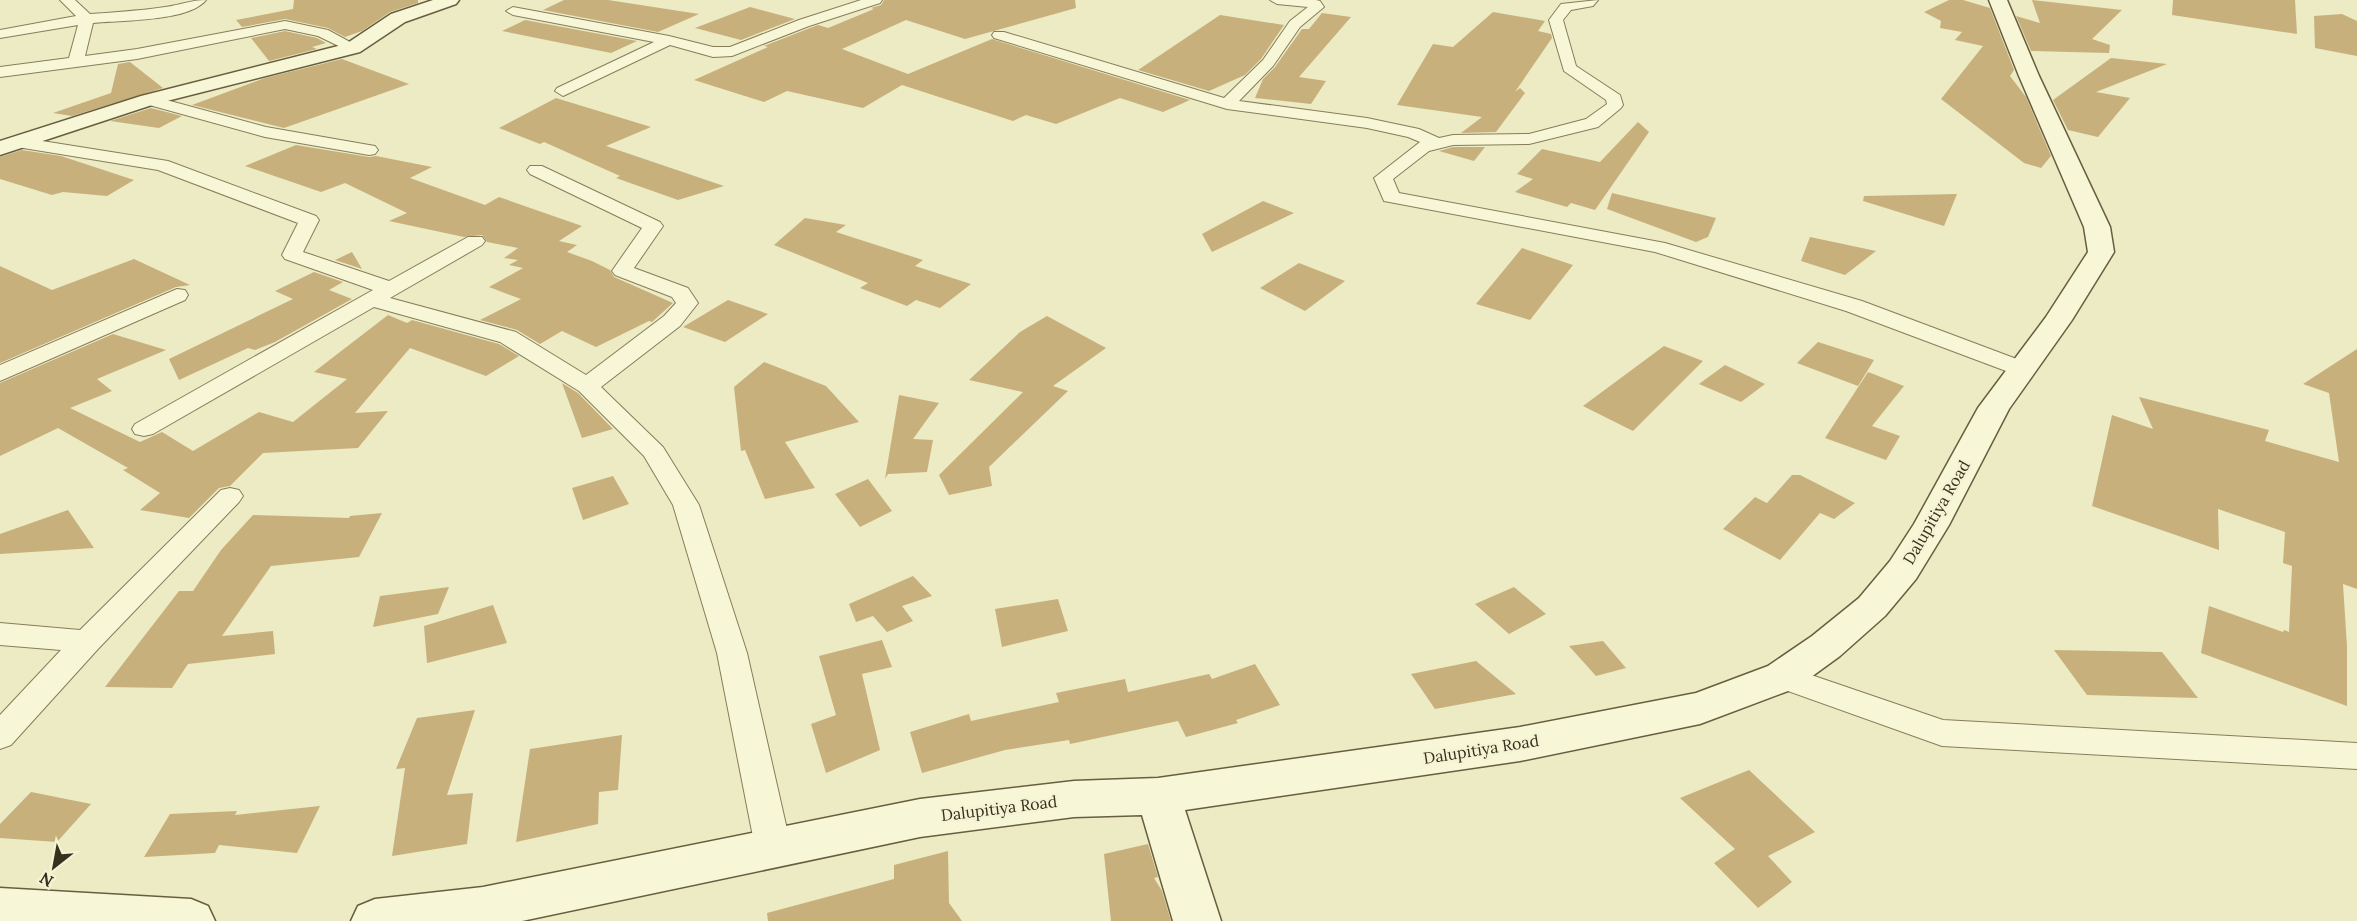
<svg xmlns="http://www.w3.org/2000/svg" width="2357" height="921" viewBox="0 0 2357 921" font-family="Lora,serif">
<style>
.building{fill:#c8b07c}
.lines{fill:none;stroke-linecap:round;stroke-linejoin:round}
.street-casing{stroke:#867d5b;stroke-width:2}
.secondary-casing{stroke:#675e3f;stroke-width:3}
.street{fill:#f7f6d7;fill-rule:evenodd}
.secondary{fill:#f7f6d7;fill-rule:evenodd}
.labels{text-anchor:middle;dominant-baseline:central;stroke-width:4.5;stroke-linejoin:round;paint-order:stroke}
.street-label{font-size:16px;fill:#36311f;stroke:#f4f3d3}
</style>
<rect width="100%" height="100%" fill="#ecebc4"/>
<g class="building">
<polygon points="294,0 418,0 418,3 390,12 362,31 345,37 328,28 285,19 242,27 236,20 293,9"/>
<polygon points="564,0 608,0 699,14 658,32 543,10"/>
<polygon points="884,0 1075,0 1076,8 965,39 906,20 842,49 908,74 992,39 1190,100 1163,112 1120,98 1056,124 1026,115 1013,121 902,85 863,108 787,91 764,102 694,80 768,47 764,46 810,28 818,25 828,28 874,9 871,8 881,5"/>
<polygon points="1949,0 1963,0 1990,8 2014,70 2010,76 2026,97 2051,156 2041,168 2024,163 1941,99 1983,46 1955,40 1962,32 1940,28 1941,21 1924,12"/>
<polygon points="2032,0 2122,10 2092,39 2110,45 2109,53 2031,51 2016,16 2040,23"/>
<polygon points="2173,0 2295,0 2297,34 2172,15"/>
<polygon points="750,7 795,19 741,40 695,28"/>
<polygon points="1493,12 1545,21 1538,31 1551,34 1552,38 1515,92 1520,88 1525,93 1496,132 1461,133 1482,117 1397,105 1433,44 1453,47"/>
<polygon points="1322,13 1351,17 1299,77 1326,81 1311,104 1255,98 1263,79 1275,67 1302,29 1309,29"/>
<polygon points="2342,14 2357,21 2357,56 2315,48 2314,16"/>
<polygon points="1220,15 1284,25 1261,59 1245,75 1209,91 1138,70"/>
<polygon points="525,20 637,41 611,53 502,31"/>
<polygon points="285,31 317,38 326,43 312,47 317,49 269,61 251,38"/>
<polygon points="2111,58 2167,64 2096,92 2130,98 2098,137 2068,130 2053,100"/>
<polygon points="342,59 409,84 284,128 192,105 265,78"/>
<polygon points="130,62 163,88 72,116 53,113 111,93 118,64"/>
<polygon points="556,98 651,127 606,146 724,186 678,200 616,178 620,176 544,142 540,144 499,128"/>
<polygon points="151,108 182,116 159,128 110,121"/>
<polygon points="1638,122 1649,132 1595,210 1571,203 1567,207 1515,192 1533,179 1517,174 1542,149 1600,162"/>
<polygon points="296,145 369,157 376,156 432,167 410,178 485,205 499,197 582,226 559,241 577,245 567,252 592,261 610,270 614,277 673,303 652,322 649,321 596,347 562,331 540,344 517,330 480,320 521,299 489,287 523,268 509,265 518,260 504,258 518,248 487,242 482,235 464,237 389,221 407,213 345,183 321,192 245,166"/>
<polygon points="1453,147 1485,147 1474,161 1439,151"/>
<polygon points="22,150 61,156 134,180 107,196 63,192 52,195 0,179 0,157"/>
<polygon points="1612,193 1716,218 1708,237 1696,242 1607,209"/>
<polygon points="1957,194 1944,226 1863,201 1864,196"/>
<polygon points="1263,201 1294,213 1212,252 1202,234"/>
<polygon points="805,218 846,225 836,232 923,260 915,266 971,284 940,308 916,300 907,306 860,288 868,283 774,245"/>
<polygon points="1810,237 1876,251 1845,275 1801,261"/>
<polygon points="1522,248 1573,265 1530,320 1476,304"/>
<polygon points="352,252 362,269 335,260"/>
<polygon points="134,259 190,285 176,287 0,363 0,266 52,290"/>
<polygon points="1299,263 1345,281 1305,311 1260,288"/>
<polygon points="314,272 343,282 329,290 352,299 275,342 255,350 248,348 179,380 169,359 293,299 275,291"/>
<polygon points="728,300 768,314 725,342 683,327"/>
<polygon points="388,315 407,323 412,320 499,344 519,356 486,376 410,348 355,413 388,411 358,448 263,453 230,486 219,488 189,518 140,510 160,493 123,470 128,468 58,428 0,456 0,383 113,334 166,350 97,379 112,391 70,408 140,442 162,432 193,451 259,412 293,422 347,379 314,372"/>
<polygon points="1047,316 1106,348 1053,386 1068,391 989,467 992,486 949,495 939,475 1023,392 969,380 1020,332"/>
<polygon points="1818,342 1874,360 1858,386 1797,363"/>
<polygon points="1664,346 1703,361 1633,431 1583,406"/>
<polygon points="2357,349 2357,589 2343,584 2347,647 2347,706 2201,653 2209,606 2283,632 2284,630 2289,632 2292,566 2283,563 2285,532 2218,509 2219,550 2092,506 2112,415 2153,429 2139,397 2269,430 2265,441 2339,462 2329,393 2303,384"/>
<polygon points="764,362 826,386 859,422 785,442 815,488 765,499 745,450 741,451 734,387"/>
<polygon points="1725,365 1765,384 1741,402 1699,384"/>
<polygon points="1868,372 1904,386 1872,426 1900,436 1886,460 1825,438"/>
<polygon points="562,383 578,393 613,429 582,438"/>
<polygon points="899,395 939,403 913,439 933,440 927,472 888,474 885,479"/>
<polygon points="1792,475 1800,475 1855,503 1834,519 1820,513 1780,560 1723,529 1755,497 1767,503"/>
<polygon points="613,476 629,504 583,520 572,488"/>
<polygon points="868,479 892,511 860,527 835,494"/>
<polygon points="68,510 94,548 0,554 0,534"/>
<polygon points="382,513 359,557 271,566 222,636 273,631 275,654 188,664 172,688 105,687 179,591 193,591 221,550 253,515 349,518 350,516"/>
<polygon points="913,576 932,596 902,606 913,621 887,632 873,616 856,622 849,604"/>
<polygon points="449,587 438,614 373,627 380,596"/>
<polygon points="1514,587 1546,614 1509,634 1475,604"/>
<polygon points="1058,599 1068,631 1002,647 995,609"/>
<polygon points="493,605 507,643 427,663 424,626"/>
<polygon points="882,640 892,667 862,674 880,750 826,773 811,724 836,715 819,656"/>
<polygon points="1603,641 1626,668 1596,676 1569,646"/>
<polygon points="2054,650 2162,652 2198,698 2087,695"/>
<polygon points="1476,661 1516,694 1435,709 1411,674"/>
<polygon points="1255,664 1280,705 1236,720 1238,723 1186,737 1178,721 1070,744 1069,740 1005,750 922,773 910,732 969,714 971,721 1059,702 1056,693 1125,679 1128,692 1209,674 1212,679"/>
<polygon points="475,710 447,795 473,793 467,844 392,856 405,768 396,769 417,718"/>
<polygon points="622,735 618,790 599,792 598,824 516,842 530,749"/>
<polygon points="1749,770 1815,832 1768,856 1792,882 1758,908 1714,863 1735,849 1680,798"/>
<polygon points="31,792 91,804 57,842 0,838 0,824"/>
<polygon points="320,806 297,853 219,845 215,853 144,857 170,814 237,811 235,815"/>
<polygon points="1148,844 1158,877 1154,878 1162,891 1171,921 1111,921 1104,854"/>
<polygon points="948,851 949,903 962,921 768,921 767,913 894,879 894,865"/>
</g>
<g class="lines">
<g class="street-casing">
<g id="street">
<path d="M60,0H75L90,14C115,12 140,11 165,7C180,5 191,0 206,0C188,22 121,20 93,23L85,56L137,49L285,21L328,30L361,48L353,53L318,36L285,29L137,59L0,77V67L69,58L78,25L0,38V30L76,16Z"/>
<polygon points="861,0 882,0 880,3 809,26 732,56 713,57 670,45 563,96 555,91 557,88 654,42 513,15 506,11 513,7 669,36 713,47 730,47 799,20"/>
<polygon points="1270,0 1316,0 1320,1 1324,7 1300,27 1273,66 1239,101 1367,118 1419,129 1439,138 1453,135 1529,134 1586,119 1607,104 1606,100 1564,71 1549,20 1561,4 1598,0 1593,6 1571,10 1563,20 1576,66 1620,95 1623,105 1621,108 1598,127 1529,144 1453,145 1429,151 1393,179 1399,193 1665,243 1862,301 2030,364 2034,369 2030,374 2022,376 2014,374 1846,311 1655,252 1384,201 1374,178 1420,142 1408,137 1367,128 1227,109 994,38 992,35 994,32 1004,32 1224,98 1263,60 1290,21 1308,7 1277,4"/>
<polygon points="148,95 266,127 369,145 375,146 378,150 375,154 369,155 265,137 142,103 140,100"/>
<polygon points="17,137 168,161 316,216 319,220 303,252 389,281 468,237 482,237 485,241 482,245 390,298 516,332 586,375 664,316 676,303 672,297 615,275 612,271 642,228 530,174 527,170 530,166 542,166 660,222 663,226 634,268 688,288 698,303 680,326 601,387 663,447 699,505 747,653 791,847 785,858 773,862 761,858 755,847 717,653 673,505 644,456 579,391 500,342 374,307 153,434 144,436 135,434 132,429 135,424 373,290 285,259 282,255 298,223 158,170 11,146 8,142 11,138"/>
<polygon points="177,289 185,290 188,295 185,300 0,381 0,365"/>
<polygon points="230,488 239,490 243,496 239,502 98,649 11,745 0,749 0,715 61,650 0,645 0,623 80,630 221,490"/>
<polygon points="1782,665 1943,720 2357,743 2357,769 1942,746 1771,685 1767,677 1771,669"/>
</g>
</g>
<g class="secondary-casing">
<g id="secondary">
<polygon points="433,0 459,0 456,4 405,22 360,52 155,104 0,155 0,141 141,96 346,44 391,14"/>
<polygon points="1989,0 2007,0 2039,76 2110,227 2114,252 2072,320 2009,409 1949,525 1916,579 1885,616 1840,656 1796,688 1700,724 1520,761 1185,810 1221,921 1173,921 1142,815 1074,817 920,837 522,921 351,921 358,906 375,899 483,887 920,799 1074,781 1158,778 1520,727 1696,693 1768,666 1812,636 1859,598 1890,561 1914,524 1978,408 2046,317 2088,252 2084,227 2019,76"/>
<polygon points="0,888 191,899 208,906 215,921 0,921"/>
</g>
</g>
<use href="#street" class="street"/>
<use href="#secondary" class="secondary"/>
</g>
<g class="labels">
<g class="street-label">
<text transform="translate(1936 512) rotate(-60)">Dalupitiya Road</text>
<text transform="translate(1481 749) rotate(-9)">Dalupitiya Road</text>
<text transform="translate(999 808) rotate(-7)">Dalupitiya Road</text>
</g>
</g>
<g transform="translate(54 867) rotate(211)" stroke="#f4f3d3" stroke-width="4.5" paint-order="stroke">
<path d="M0-4.5L10 22L0 15L-10 22Z" fill="#36311f"/>
<text y="-9" font-size="16" font-weight="bold" text-anchor="middle" fill="#36311f">N</text>
</g>
</svg>
